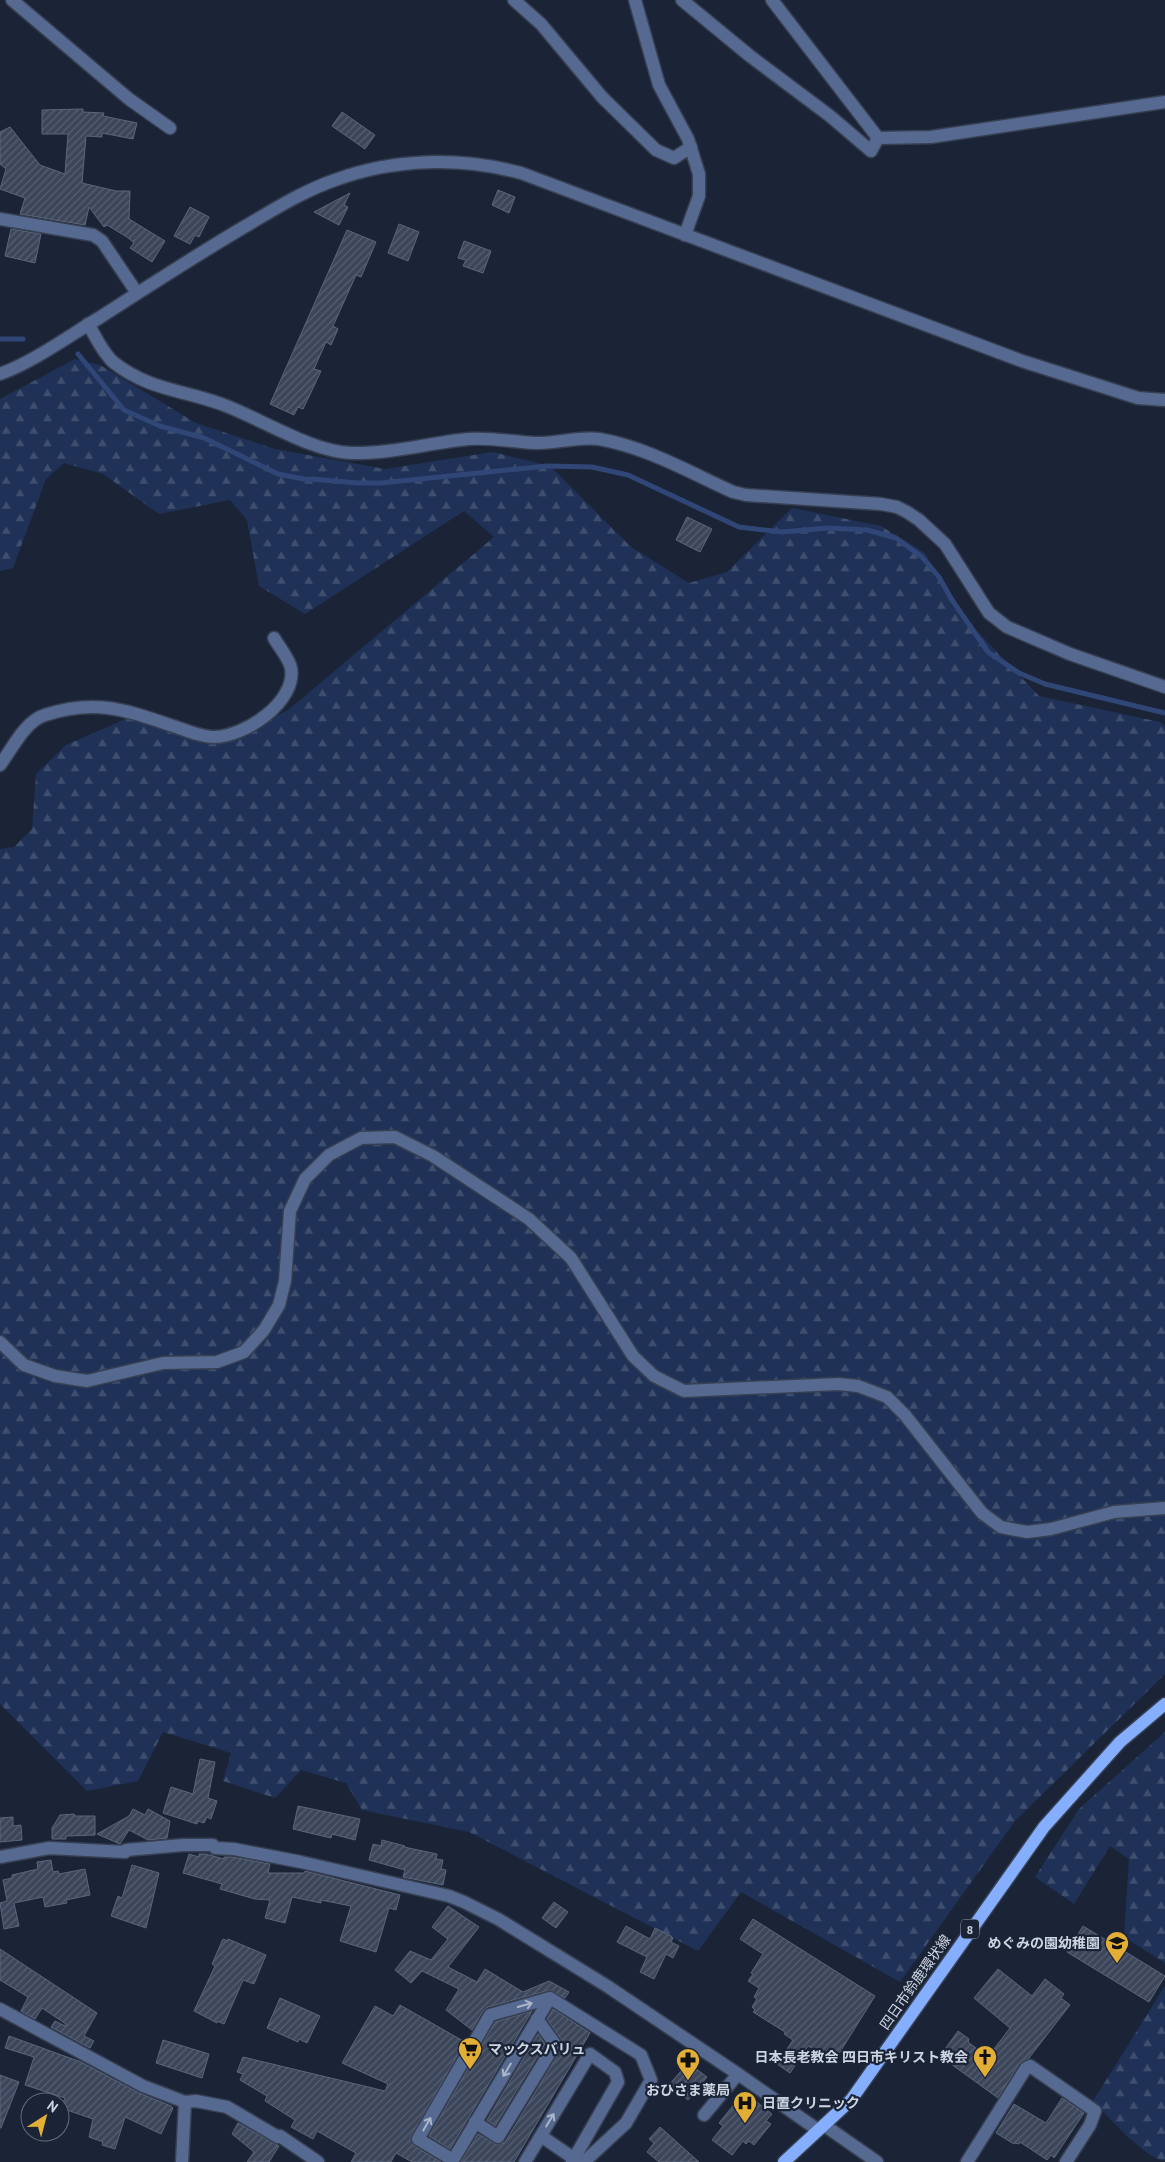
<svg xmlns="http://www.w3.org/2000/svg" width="1165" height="2162" viewBox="0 0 1165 2162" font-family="'PT Sans','Noto Sans JP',sans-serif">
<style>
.forest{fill:url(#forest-firs)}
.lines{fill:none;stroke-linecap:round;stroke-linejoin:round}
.stream{stroke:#2f4676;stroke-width:5}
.building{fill:url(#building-hatch);stroke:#5b667c}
.minor-casing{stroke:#374052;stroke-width:15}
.major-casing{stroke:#374052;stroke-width:15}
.minor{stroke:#566990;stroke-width:12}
.major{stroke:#86aefe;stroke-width:12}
.oneway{stroke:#aab5c9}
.labels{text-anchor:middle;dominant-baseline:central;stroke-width:4.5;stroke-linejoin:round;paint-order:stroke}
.shield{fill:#1a2436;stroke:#98a0ae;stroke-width:1}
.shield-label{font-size:12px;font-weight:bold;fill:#ced5e2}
.poi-label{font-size:14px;font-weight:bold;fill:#ced5e2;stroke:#1a2436;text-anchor:end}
.street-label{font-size:14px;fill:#ced5e2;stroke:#1a2436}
</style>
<defs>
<pattern id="forest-firs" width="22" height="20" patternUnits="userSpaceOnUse" patternTransform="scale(1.25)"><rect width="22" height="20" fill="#1f3156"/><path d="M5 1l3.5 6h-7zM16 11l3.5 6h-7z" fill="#3e4e6e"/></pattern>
<pattern id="building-hatch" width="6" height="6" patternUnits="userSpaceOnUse" patternTransform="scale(1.25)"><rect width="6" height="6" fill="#3c465b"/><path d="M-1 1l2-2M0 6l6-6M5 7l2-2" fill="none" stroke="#576072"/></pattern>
</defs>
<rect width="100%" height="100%" fill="#1a2436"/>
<g class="forest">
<polygon points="75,359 100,365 196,423 275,449 385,469 493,452 550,466 631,547 689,583 727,572 792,508 881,526 925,553 959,612 1039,696 1160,722 1165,726 1165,1674 1015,1821 900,1982 741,1892 698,1951 469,1832 362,1810 346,1783 301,1770 275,1798 223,1781 231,1753 163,1732 138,1781 87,1791 0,1704 0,849 14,847 32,829 36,774 66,745 146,710 192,736 232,738 288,710 494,537 464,511 305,614 259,586 247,520 230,500 159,514 103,474 64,463 46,479 13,568 0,571 0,399"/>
<polygon points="1165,1732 1165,1963 1124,1937 1129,1859 1110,1846 1074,1904 1035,1877 1079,1809"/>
<path d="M1165,1986V2161C1145,2159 1108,2116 1093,2101Z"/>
</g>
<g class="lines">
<g class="stream">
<polyline points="0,339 23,339"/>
<polyline points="78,354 124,410 160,426 204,438 278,474 309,480 312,479 357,483 381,483 547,466 592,467 628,475 739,527 782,532 828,528 867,530 896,538 922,557 939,577 952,600 988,652 1019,673 1045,684 1165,713"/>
</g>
</g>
<g class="building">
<polygon points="83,109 83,112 104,113 103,116 137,123 133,139 102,133 102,137 86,136 82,183 116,191 130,191 129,219 165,241 152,262 130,248 134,243 127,237 107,225 104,227 89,207 85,225 20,214 25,198 0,189 6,169 0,164 0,132 10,127 40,165 65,174 68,134 42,134 42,110"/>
<polygon points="342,112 375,135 365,149 332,126"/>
<polygon points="498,190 515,197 509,213 492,205"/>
<polygon points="350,193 344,205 348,207 339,225 314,212"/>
<polygon points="190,207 209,217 199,237 195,235 190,244 174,236"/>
<polygon points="399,224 419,232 408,261 388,253"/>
<polygon points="11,229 41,234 35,263 5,256"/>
<polygon points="347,230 376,242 361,277 356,275 333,326 338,329 331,345 326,342 314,369 321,371 314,386 303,409 298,407 294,415 270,404"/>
<polygon points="464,241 491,251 483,273 463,266 466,260 458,258"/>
<polygon points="687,517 712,529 700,552 676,540"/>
<polygon points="200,1759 215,1762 208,1798 217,1801 211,1819 207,1817 204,1823 198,1821 197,1824 163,1813 171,1787 193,1794"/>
<polygon points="298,1806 360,1819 355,1840 332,1834 331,1838 293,1829"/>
<polygon points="133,1809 145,1815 148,1809 170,1821 167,1838 148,1840 129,1830 120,1844 97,1834 129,1816"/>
<polygon points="74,1814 75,1816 95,1816 95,1835 66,1836 66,1839 52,1839 52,1828 60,1815"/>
<polygon points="13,1817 13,1826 21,1825 22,1840 0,1842 0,1818"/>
<polygon points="382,1840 405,1846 404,1847 437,1854 436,1859 443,1860 441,1869 446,1870 443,1885 403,1877 405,1870 369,1860 373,1844 381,1846"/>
<polygon points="189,1854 199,1857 199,1854 206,1854 224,1859 224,1857 232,1857 270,1864 268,1873 304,1873 305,1871 400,1895 396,1910 389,1908 376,1952 340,1941 351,1906 321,1900 321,1903 292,1897 285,1923 265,1918 270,1900 255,1899 220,1889 222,1884 183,1873"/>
<polygon points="51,1860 53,1872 58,1871 59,1874 85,1869 90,1895 66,1900 67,1903 45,1907 43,1897 14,1903 19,1926 4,1929 0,1903 7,1901 3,1880 12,1878 12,1875 38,1869 37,1862"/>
<polygon points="132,1865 159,1873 146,1928 111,1916 118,1896 122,1898"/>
<polygon points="554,1902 568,1912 556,1928 542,1918"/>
<polygon points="448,1906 479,1927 448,1967 477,1982 485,1969 523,1992 549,1981 569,1992 565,1998 550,1990 488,2007 483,2011 472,2030 446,2010 459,1989 422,1971 411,1983 395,1970 410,1951 431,1960 448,1939 432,1927"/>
<polygon points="753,1919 875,1996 835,2060 808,2046 790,2073 777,2064 793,2040 784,2034 785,2032 753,2012 755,2010 752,2007 757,1999 754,1997 759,1988 748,1981 753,1974 751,1973 763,1954 740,1939"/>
<polygon points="626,1926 650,1939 655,1928 671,1936 673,1938 671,1942 679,1946 673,1958 666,1954 654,1979 640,1972 647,1957 617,1942"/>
<polygon points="1083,1926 1165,1976 1149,2002 1067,1952"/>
<polygon points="223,1939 228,1941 228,1939 266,1955 254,1984 243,1980 224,2024 217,2021 217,2023 194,2011 215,1966 212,1964"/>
<polygon points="0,1949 97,2013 84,2036 94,2041 90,2048 51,2027 55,2021 65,2026 66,2024 42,2008 35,2019 21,2011 28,1997 0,1980"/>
<polygon points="998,1969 1032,1996 1045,1979 1064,1994 1061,1998 1070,2005 1029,2058 1019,2064 998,2098 940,2056 958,2031 969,2039 968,2042 988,2057 1010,2028 974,1998"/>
<polygon points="280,1998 320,2016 307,2043 299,2039 298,2042 267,2028"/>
<polygon points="400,2005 465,2042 410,2138 414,2146 441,2162 412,2162 396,2153 391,2162 351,2162 356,2153 317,2131 313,2139 291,2127 295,2120 265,2101 267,2096 240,2080 243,2074 237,2072 243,2057 385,2091 388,2084 342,2063 375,2006 393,2016"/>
<polygon points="553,2009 590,2033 514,2162 461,2162 478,2134 497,2145 505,2142 562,2048 562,2040 547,2019"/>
<polygon points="532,2011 450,2149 429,2136 495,2022"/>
<polygon points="538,2034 545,2044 495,2126 487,2120"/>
<polygon points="9,2036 81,2062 139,2093 171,2106 173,2108 161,2134 125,2117 115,2149 102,2145 103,2142 89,2137 93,2119 61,2108 65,2098 25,2085 34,2057 5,2048"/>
<polygon points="163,2040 209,2054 202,2078 156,2063"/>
<polygon points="688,2063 707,2077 688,2100 669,2085"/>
<polygon points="0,2075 19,2082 1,2128 0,2128"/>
<polygon points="744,2092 772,2114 766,2121 771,2124 754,2145 749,2141 746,2144 743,2141 732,2155 712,2140 723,2126 719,2123"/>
<polygon points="1062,2098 1084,2113 1054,2158 1051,2155 1047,2160 1020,2142 1019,2144 1015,2143 1014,2144 996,2133 1014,2104 1046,2123"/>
<polygon points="238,2123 279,2146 269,2162 247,2162 254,2152 232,2134"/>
<polygon points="660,2127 669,2135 699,2162 659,2162 647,2152 654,2143 649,2139"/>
</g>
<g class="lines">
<g class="minor-casing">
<g id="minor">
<polyline points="12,0 129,99 170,128"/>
<polyline points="514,0 541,24 602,97 656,150 674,158 691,147"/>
<polyline points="635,0 659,85 688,139 699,174 699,196 685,235"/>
<polyline points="682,0 750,56 830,116 871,151 878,138"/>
<polyline points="772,0 878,138 931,137 1165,102"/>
<polyline points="0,219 93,235 102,241 137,293"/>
<path d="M88,324C96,337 102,352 113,362C151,392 188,390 229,407C264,421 314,452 351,453C390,454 429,443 468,439C491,437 512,442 535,443C557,444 578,436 599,439C646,447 691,473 733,492L746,495L881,504L897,507L907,512L919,520L945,544L989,613L1007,627L1070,654L1165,687"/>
<path d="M0,374C35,361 67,337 99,318C147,287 195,256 244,227C273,210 303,191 335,180C395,158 460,157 521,173L1022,361L1138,398L1165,400"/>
<path d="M0,765C12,749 25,721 45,715C94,699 123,709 170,725C183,729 200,737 214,737C244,737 297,702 291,668C289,658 279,647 274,638"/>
<polyline points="0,1342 24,1365 55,1376 87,1381 163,1363 217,1362 244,1352 264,1330 279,1305 285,1281 290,1211 305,1179 329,1155 361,1138 395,1137 433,1156 529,1219 571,1258 633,1356 654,1376 684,1391 838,1384 858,1386 887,1397 905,1415 982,1513 1001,1527 1027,1532 1051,1529 1114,1512 1165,1508"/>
<polyline points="0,1857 49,1848 125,1852 126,1850 183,1845 213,1845 215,1848 234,1849 301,1862 449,1896 464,1902 498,1919 607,1986 738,2074 818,2130"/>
<polyline points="550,1998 453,2160 418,2139 490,2015 550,1998 641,2055 651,2080 626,2123 584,2162"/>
<polyline points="0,2009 143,2086 185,2102 196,2101 227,2107 278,2137 280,2136 318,2162"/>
<polyline points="704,2115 738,2074"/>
<polyline points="475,2122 498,2137 555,2044 537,2019"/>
<polyline points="824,2125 877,2162"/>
<polyline points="541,2136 579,2162"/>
<polyline points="182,2162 185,2102"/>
<polyline points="525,2162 590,2054 615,2072 618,2082 572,2162"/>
<polyline points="967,2162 1026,2068 1030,2066 1095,2111 1090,2125 1066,2162"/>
</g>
</g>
<g class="major-casing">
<polyline id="major" points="784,2162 851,2100 1044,1827 1120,1742 1165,1704"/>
</g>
<use href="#minor" class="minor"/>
<use href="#major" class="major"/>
</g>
<defs><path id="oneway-shaft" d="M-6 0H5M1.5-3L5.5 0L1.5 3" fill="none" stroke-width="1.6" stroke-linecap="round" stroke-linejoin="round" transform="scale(1.25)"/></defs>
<g class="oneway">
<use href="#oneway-shaft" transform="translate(525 2005) rotate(-16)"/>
<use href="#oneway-shaft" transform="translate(507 2070) rotate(121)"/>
<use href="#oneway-shaft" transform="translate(550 2120) rotate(-59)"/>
<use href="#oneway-shaft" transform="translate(427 2124) rotate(-60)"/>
</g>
<defs>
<g id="school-pin" transform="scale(1.25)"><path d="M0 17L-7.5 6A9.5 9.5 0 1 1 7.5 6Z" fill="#e3ae35" stroke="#1a2436"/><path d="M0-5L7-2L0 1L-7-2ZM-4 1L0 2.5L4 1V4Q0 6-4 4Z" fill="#111"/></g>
<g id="supermarket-pin" transform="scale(1.25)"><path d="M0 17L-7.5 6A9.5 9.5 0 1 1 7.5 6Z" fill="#e3ae35" stroke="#1a2436"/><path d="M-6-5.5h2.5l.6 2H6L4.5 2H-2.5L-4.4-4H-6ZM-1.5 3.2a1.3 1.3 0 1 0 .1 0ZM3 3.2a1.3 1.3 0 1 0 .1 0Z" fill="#111"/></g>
<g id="church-pin" transform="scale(1.25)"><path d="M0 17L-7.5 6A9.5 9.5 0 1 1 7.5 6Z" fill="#e3ae35" stroke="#1a2436"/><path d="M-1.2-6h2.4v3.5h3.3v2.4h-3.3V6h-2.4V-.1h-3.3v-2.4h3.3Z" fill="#111"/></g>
<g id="pharmacy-pin" transform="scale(1.25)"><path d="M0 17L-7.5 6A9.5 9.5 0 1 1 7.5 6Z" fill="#e3ae35" stroke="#1a2436"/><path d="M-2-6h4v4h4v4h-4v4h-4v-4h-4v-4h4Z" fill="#111"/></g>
<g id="hospital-pin" transform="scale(1.25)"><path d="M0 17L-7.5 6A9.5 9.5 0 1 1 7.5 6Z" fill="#e3ae35" stroke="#1a2436"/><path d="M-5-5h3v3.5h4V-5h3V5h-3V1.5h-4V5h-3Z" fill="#111"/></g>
</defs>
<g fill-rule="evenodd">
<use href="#school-pin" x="1117" y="1943"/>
<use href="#supermarket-pin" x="470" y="2049"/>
<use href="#church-pin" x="985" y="2057"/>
<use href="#pharmacy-pin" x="688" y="2060"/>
<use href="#hospital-pin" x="745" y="2103"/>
</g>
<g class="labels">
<rect class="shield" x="961" y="1919.5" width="18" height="19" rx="4"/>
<g class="shield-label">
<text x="970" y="1929">8</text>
</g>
<g class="poi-label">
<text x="1100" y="1943">めぐみの園幼稚園</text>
<text x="488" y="2049" text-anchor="start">マックスバリュ</text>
<text x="968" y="2057">日本長老教会 四日市キリスト教会</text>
<text x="688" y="2090" text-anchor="middle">おひさま薬局</text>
<text x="762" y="2103" text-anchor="start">日置クリニック</text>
</g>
<g class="street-label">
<text transform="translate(915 1982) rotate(-55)">四日市鈴鹿環状線</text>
</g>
</g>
<g transform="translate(45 2117) rotate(36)"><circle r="24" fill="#1a2436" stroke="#626b7b"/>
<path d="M0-4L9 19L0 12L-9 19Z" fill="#e3ae35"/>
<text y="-8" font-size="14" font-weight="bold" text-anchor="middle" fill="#ced5e2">N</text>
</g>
</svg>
